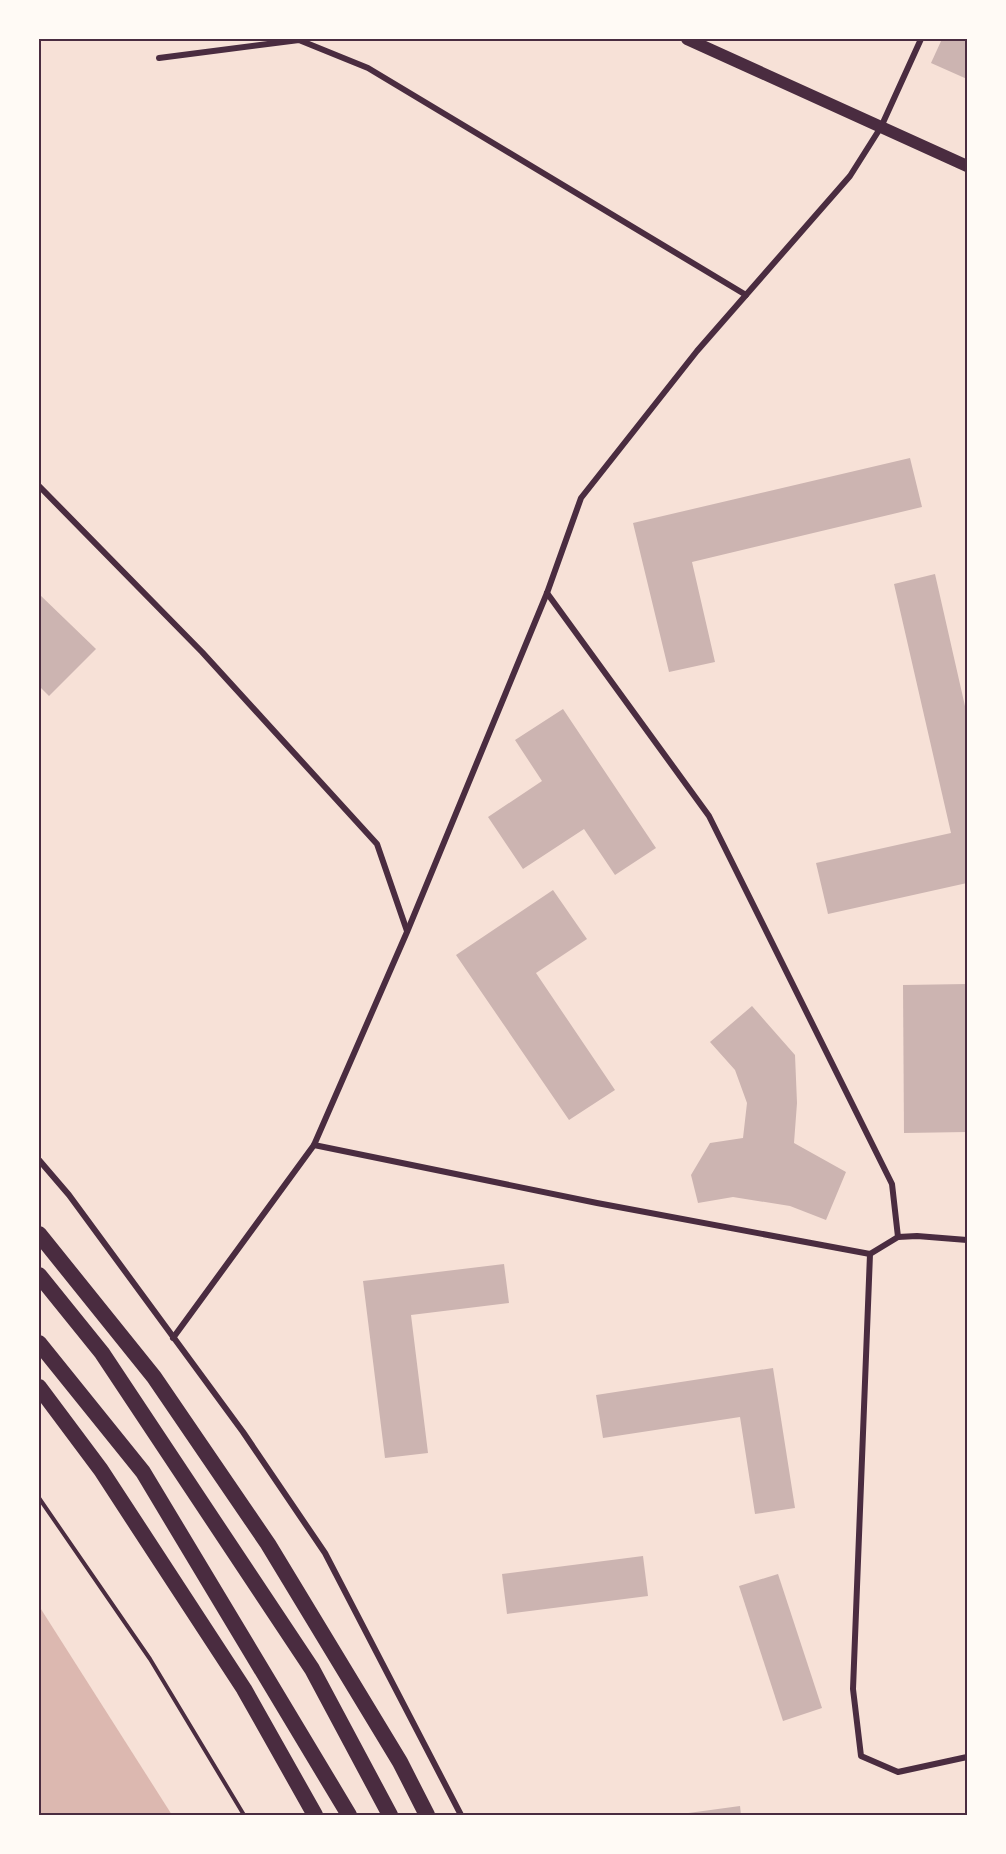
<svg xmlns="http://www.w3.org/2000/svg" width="1006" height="1854" viewBox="0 0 1006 1854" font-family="'IBM Plex Sans',sans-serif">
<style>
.water{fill:#dcb8b0}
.building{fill:#ccb4b1}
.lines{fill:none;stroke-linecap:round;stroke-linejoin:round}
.path{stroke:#4a2c40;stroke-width:4}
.minor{stroke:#4a2c40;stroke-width:6}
.secondary{stroke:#4a2c40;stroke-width:12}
.trunk{stroke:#4a2c40;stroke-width:16}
.neatline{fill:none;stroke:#4a2c40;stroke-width:2}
</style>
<rect width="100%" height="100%" fill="#f7e1d7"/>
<polygon class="water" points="39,1606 172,1815 39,1815"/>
<g class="building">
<polygon points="942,39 967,39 967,79 931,63"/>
<polygon points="910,458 922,507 692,562 715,662 669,672 633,523"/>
<polygon points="935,574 967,715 967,883 828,914 816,863 951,833 894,584"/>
<polygon points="39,594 96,649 49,696 39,686"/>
<polygon points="563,709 656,848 615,875 584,829 523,869 488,817 542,781 515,740"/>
<polygon points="553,890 587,939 536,973 615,1090 569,1120 456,955"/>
<polygon points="967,984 967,1132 904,1133 903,985"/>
<polygon points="752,1006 795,1055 797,1103 794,1143 846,1172 826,1220 790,1206 733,1197 698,1203 691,1175 710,1143 743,1138 747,1103 735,1070 710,1042"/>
<polygon points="504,1264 509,1303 411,1315 428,1453 385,1458 363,1281"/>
<polygon points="773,1368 795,1508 755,1514 740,1417 603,1438 596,1395"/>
<polygon points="643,1556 648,1596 507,1614 502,1574"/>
<polygon points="778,1574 822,1708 783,1721 739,1586"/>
<polygon points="740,1806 741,1815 681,1815 681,1814"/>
</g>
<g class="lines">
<polyline class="path" points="39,1498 150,1659 244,1815"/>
<g class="minor">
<polyline points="159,58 299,40 368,68 746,295"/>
<polyline points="39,486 202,652 377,844 407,931"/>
<polyline points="547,593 709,816 892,1184 898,1237"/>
<polyline points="314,1145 597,1203 870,1254 898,1237 917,1236 967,1240"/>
<polyline points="39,1160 69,1195 243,1432 325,1553 461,1815"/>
<polyline points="870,1254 853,1689 861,1756 898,1772 967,1757"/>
<polyline points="173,1338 314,1145 407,932 547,593 581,498 697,351 850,176 881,127 921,39"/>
</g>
<polyline class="secondary" points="687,39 967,166"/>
<g class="trunk">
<polyline points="39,1234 154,1377 268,1544 400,1762 427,1815"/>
<polyline points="39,1275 102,1353 312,1669 390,1815"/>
<polyline points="39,1343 143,1472 349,1815"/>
<polyline points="39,1387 101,1470 244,1689 315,1815"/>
</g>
</g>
<rect width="1006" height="1854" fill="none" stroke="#fffaf5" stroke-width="81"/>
<rect x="40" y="40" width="926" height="1774" class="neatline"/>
</svg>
